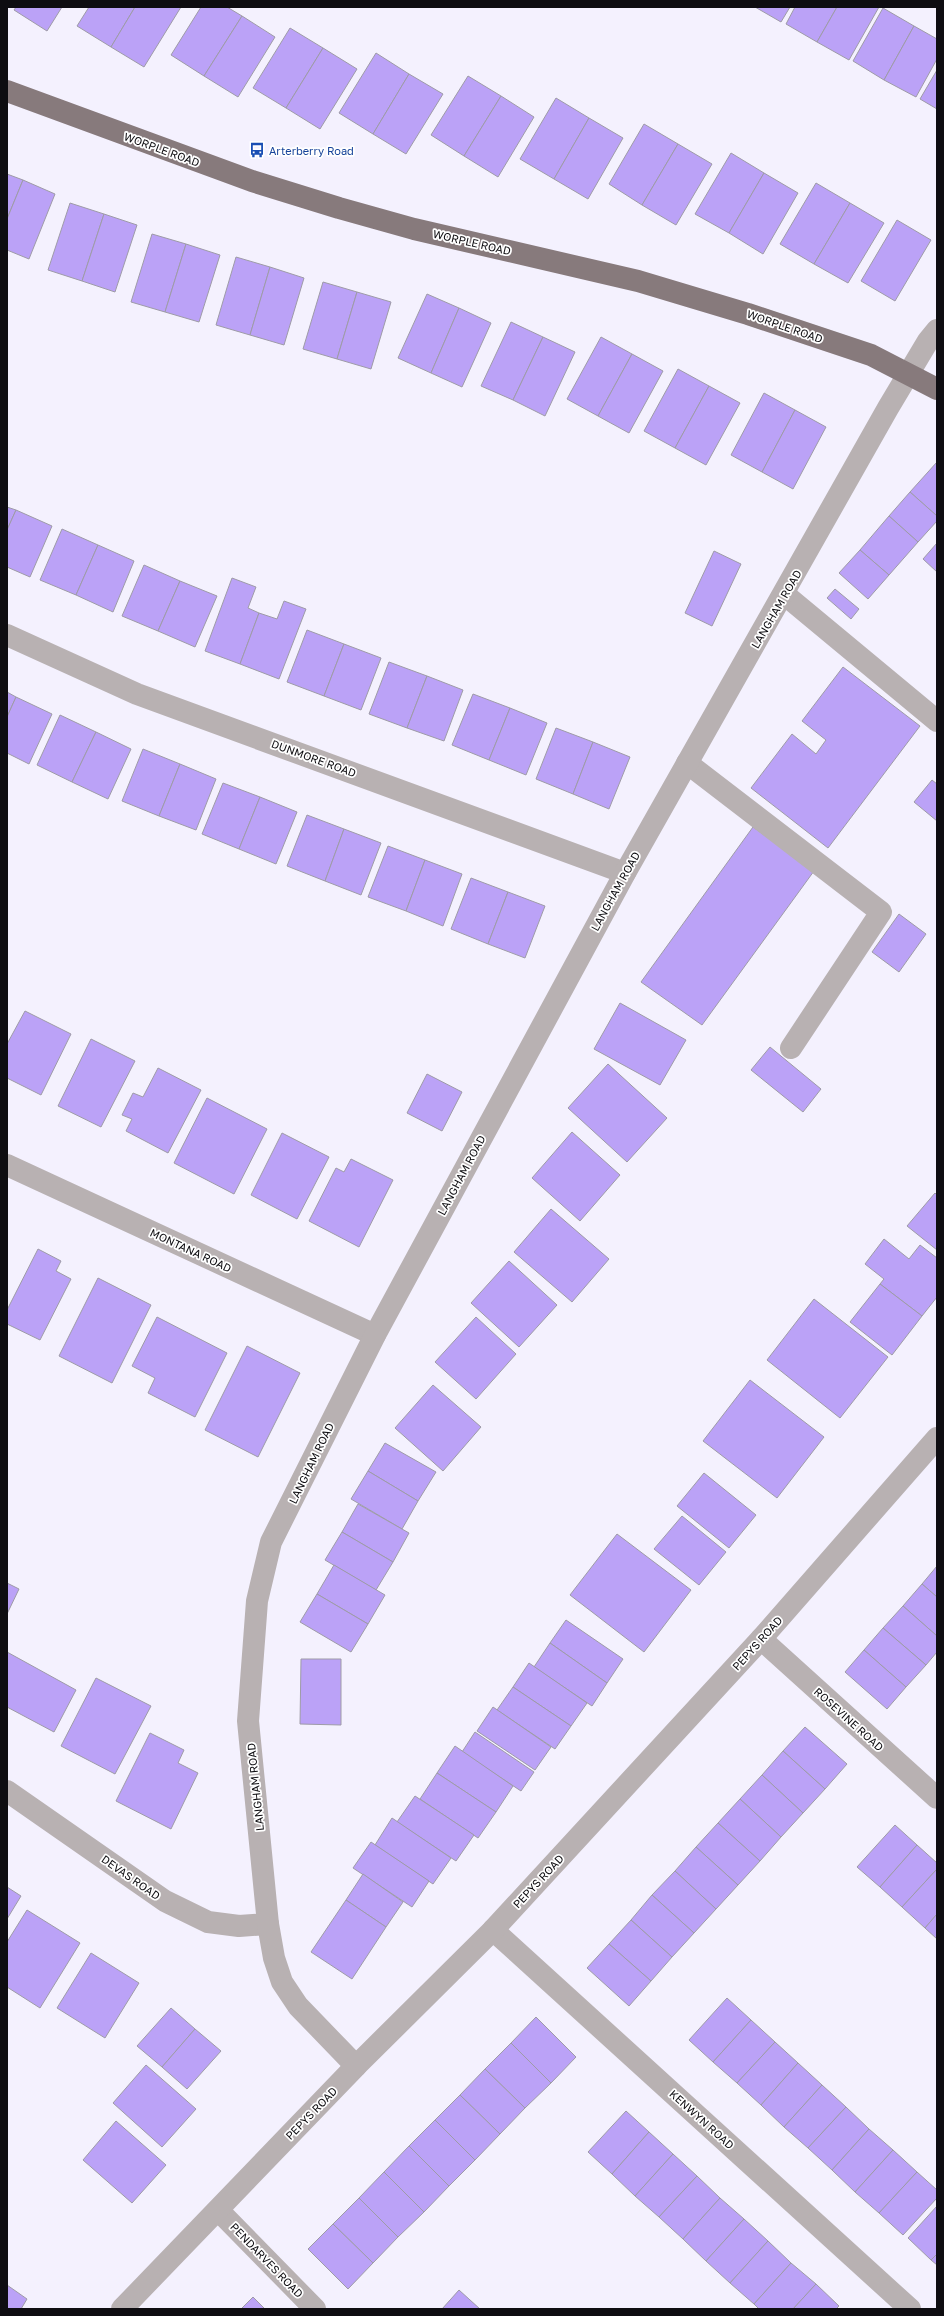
<svg xmlns="http://www.w3.org/2000/svg" width="944" height="2316" viewBox="0 0 944 2316" font-family="'Golos Text',sans-serif">
<style>
.building{fill:#bba2f7;stroke:#9e9ba7}
.lines{fill:none;stroke-linecap:round;stroke-linejoin:round}
.minor{stroke:#b8b1b2;stroke-width:22}
.major{stroke:#877a7c;stroke-width:22}
.labels{text-anchor:middle;dominant-baseline:central;stroke-width:3.5;stroke-linejoin:round;paint-order:stroke}
.street-label{font-size:11px;fill:#0e0d11;stroke:#fff}
.transit-label{font-size:11px;fill:#164399;stroke:#fff;text-anchor:start}
</style>
<rect width="100%" height="100%" fill="#f4f1fe"/>
<g class="building">
<polygon points="16,7 62,7 47,31 14,10"/>
<polygon points="89,7 135,7 111,47 77,26"/>
<polygon points="135,7 181,7 144,67 111,47"/>
<polygon points="201,7 227,7 242,16 204,76 171,55"/>
<polygon points="755,7 790,7 781,22"/>
<polygon points="795,7 837,7 817,42 786,24"/>
<polygon points="837,7 879,7 849,60 817,42"/>
<polygon points="883,8 914,26 884,80 853,61"/>
<polygon points="242,16 275,37 238,97 204,76"/>
<polygon points="914,26 937,39 937,59 916,97 884,80"/>
<polygon points="290,28 323,48 286,108 253,88"/>
<polygon points="323,48 357,69 320,129 286,108"/>
<polygon points="376,53 409,74 373,134 339,113"/>
<polygon points="937,70 937,109 920,99"/>
<polygon points="409,74 443,94 406,154 373,134"/>
<polygon points="468,76 501,96 464,156 431,135"/>
<polygon points="501,96 534,117 498,177 464,156"/>
<polygon points="556,98 589,118 554,179 520,159"/>
<polygon points="589,118 623,138 588,199 554,179"/>
<polygon points="644,124 678,144 642,205 609,184"/>
<polygon points="678,144 712,164 676,225 642,205"/>
<polygon points="731,153 764,173 729,233 695,214"/>
<polygon points="764,173 798,193 763,254 729,233"/>
<polygon points="7,174 23,180 7,219"/>
<polygon points="23,180 55,194 29,259 7,250 7,219"/>
<polygon points="816,183 850,203 814,264 780,244"/>
<polygon points="70,203 104,214 82,281 48,270"/>
<polygon points="850,203 884,223 848,283 814,264"/>
<polygon points="104,214 137,225 115,292 82,281"/>
<polygon points="897,220 931,240 895,301 861,281"/>
<polygon points="152,234 186,244 165,312 131,302"/>
<polygon points="186,244 220,255 199,322 165,312"/>
<polygon points="236,257 270,267 250,335 216,325"/>
<polygon points="270,267 304,278 284,345 250,335"/>
<polygon points="323,282 357,292 337,359 303,349"/>
<polygon points="357,292 391,302 371,369 337,359"/>
<polygon points="427,294 459,308 431,373 398,358"/>
<polygon points="459,308 491,323 462,387 431,373"/>
<polygon points="511,322 543,337 513,400 481,386"/>
<polygon points="543,337 575,352 545,416 513,400"/>
<polygon points="601,337 632,354 598,416 567,399"/>
<polygon points="632,354 663,371 629,433 598,416"/>
<polygon points="678,369 709,386 675,448 644,431"/>
<polygon points="709,386 740,403 706,465 675,448"/>
<polygon points="764,393 795,410 762,472 731,455"/>
<polygon points="795,410 826,427 793,489 762,472"/>
<polygon points="937,462 937,516 910,492"/>
<polygon points="910,492 937,516 937,521 918,542 889,516"/>
<polygon points="7,507 16,510 7,530"/>
<polygon points="16,510 52,526 30,577 7,567 7,530"/>
<polygon points="889,516 918,542 889,575 860,550"/>
<polygon points="62,529 98,545 76,595 40,580"/>
<polygon points="937,543 937,572 923,559"/>
<polygon points="98,545 134,561 113,612 76,595"/>
<polygon points="860,550 889,575 868,599 839,573"/>
<polygon points="714,551 741,564 712,626 685,613"/>
<polygon points="144,565 180,581 158,631 122,616"/>
<polygon points="232,578 256,587 248,608 259,613 240,664 205,651"/>
<polygon points="180,581 217,596 195,647 158,631"/>
<polygon points="835,589 859,609 851,619 827,598"/>
<polygon points="284,601 306,609 279,679 240,664 259,613 277,619"/>
<polygon points="307,630 344,644 324,696 287,682"/>
<polygon points="344,644 381,658 361,710 324,696"/>
<polygon points="389,662 427,676 407,728 369,714"/>
<polygon points="843,667 920,726 828,848 751,788 792,734 816,754 826,740 802,721"/>
<polygon points="427,676 463,690 444,741 407,728"/>
<polygon points="7,692 16,697 7,717"/>
<polygon points="473,694 510,708 489,760 452,745"/>
<polygon points="16,697 52,714 29,764 7,753 7,717"/>
<polygon points="510,708 547,723 526,775 489,760"/>
<polygon points="60,715 96,732 72,782 37,765"/>
<polygon points="556,728 593,742 573,794 536,779"/>
<polygon points="96,732 131,749 108,799 72,782"/>
<polygon points="593,742 630,757 609,809 573,794"/>
<polygon points="143,749 180,764 159,816 122,801"/>
<polygon points="180,764 216,779 196,830 159,816"/>
<polygon points="932,780 937,784 937,821 914,802"/>
<polygon points="223,783 260,797 239,849 202,834"/>
<polygon points="260,797 297,812 276,864 239,849"/>
<polygon points="307,815 344,829 325,881 287,866"/>
<polygon points="753,827 814,871 702,1025 641,982"/>
<polygon points="344,829 381,843 361,895 325,881"/>
<polygon points="388,846 425,860 406,911 368,897"/>
<polygon points="425,860 462,874 443,926 406,911"/>
<polygon points="471,878 508,892 488,944 451,929"/>
<polygon points="508,892 545,906 525,958 488,944"/>
<polygon points="899,914 926,934 899,972 872,952"/>
<polygon points="620,1003 686,1040 660,1085 594,1049"/>
<polygon points="25,1011 71,1034 41,1095 7,1078 7,1044"/>
<polygon points="91,1039 135,1061 101,1127 58,1106"/>
<polygon points="770,1047 821,1089 803,1112 751,1070"/>
<polygon points="608,1064 667,1118 627,1162 568,1108"/>
<polygon points="158,1068 201,1090 168,1153 126,1131 132,1119 122,1115 133,1093 143,1097"/>
<polygon points="427,1074 462,1092 442,1131 407,1113"/>
<polygon points="207,1098 267,1129 234,1194 174,1163"/>
<polygon points="572,1132 620,1175 580,1221 532,1178"/>
<polygon points="282,1133 329,1157 297,1219 251,1195"/>
<polygon points="351,1159 393,1180 359,1247 309,1221 336,1168 344,1172"/>
<polygon points="935,1193 937,1195 937,1250 907,1226"/>
<polygon points="551,1209 609,1259 572,1302 514,1252"/>
<polygon points="884,1239 909,1259 920,1245 937,1258 937,1297 922,1316 880,1284 884,1279 865,1264"/>
<polygon points="38,1249 61,1261 56,1271 71,1279 40,1340 7,1324 7,1310"/>
<polygon points="509,1261 557,1305 519,1347 471,1303"/>
<polygon points="98,1278 151,1305 112,1383 59,1356"/>
<polygon points="880,1284 922,1316 892,1355 850,1322"/>
<polygon points="814,1299 888,1357 840,1418 767,1360"/>
<polygon points="157,1317 227,1353 195,1417 148,1393 155,1378 132,1366"/>
<polygon points="476,1317 516,1354 476,1399 435,1362"/>
<polygon points="247,1346 300,1373 258,1457 205,1430"/>
<polygon points="750,1380 824,1437 777,1498 703,1441"/>
<polygon points="433,1385 481,1427 443,1471 395,1428"/>
<polygon points="385,1443 436,1472 418,1501 368,1471"/>
<polygon points="368,1471 418,1501 402,1529 351,1499"/>
<polygon points="704,1473 756,1515 729,1548 677,1506"/>
<polygon points="358,1504 409,1533 393,1562 342,1532"/>
<polygon points="682,1516 726,1552 699,1585 654,1549"/>
<polygon points="342,1532 393,1562 376,1590 325,1560"/>
<polygon points="617,1534 691,1590 644,1652 570,1595"/>
<polygon points="334,1565 385,1595 368,1624 317,1594"/>
<polygon points="937,1566 937,1597 922,1584"/>
<polygon points="7,1583 19,1589 7,1614"/>
<polygon points="922,1584 937,1597 937,1636 903,1606"/>
<polygon points="317,1594 368,1624 351,1652 300,1622"/>
<polygon points="903,1606 937,1636 937,1652 926,1665 883,1628"/>
<polygon points="566,1620 623,1659 607,1683 550,1643"/>
<polygon points="883,1628 926,1665 906,1687 864,1650"/>
<polygon points="550,1643 607,1683 592,1706 534,1667"/>
<polygon points="864,1650 906,1687 887,1709 845,1672"/>
<polygon points="7,1652 76,1690 54,1732 7,1707"/>
<polygon points="301,1659 341,1659 341,1725 300,1724"/>
<polygon points="529,1663 587,1703 571,1726 513,1687"/>
<polygon points="96,1678 151,1706 115,1774 61,1746"/>
<polygon points="513,1687 571,1726 555,1749 497,1710"/>
<polygon points="493,1707 551,1747 535,1770 477,1731"/>
<polygon points="805,1727 847,1764 825,1789 783,1751"/>
<polygon points="475,1732 534,1772 521,1791 462,1752"/>
<polygon points="150,1733 184,1750 178,1763 198,1773 171,1829 116,1801"/>
<polygon points="455,1746 513,1786 496,1812 437,1773"/>
<polygon points="783,1751 825,1789 803,1813 762,1775"/>
<polygon points="437,1773 496,1812 478,1838 420,1799"/>
<polygon points="762,1775 803,1813 781,1837 740,1799"/>
<polygon points="415,1796 474,1835 456,1861 397,1822"/>
<polygon points="740,1799 781,1837 760,1861 718,1823"/>
<polygon points="392,1818 451,1858 433,1884 375,1845"/>
<polygon points="718,1823 760,1861 738,1885 696,1847"/>
<polygon points="895,1825 917,1845 880,1887 857,1867"/>
<polygon points="371,1842 429,1881 412,1907 353,1868"/>
<polygon points="917,1845 937,1863 937,1869 902,1907 880,1887"/>
<polygon points="696,1847 738,1885 716,1909 675,1871"/>
<polygon points="937,1869 937,1914 925,1928 902,1907"/>
<polygon points="675,1871 716,1909 694,1933 652,1895"/>
<polygon points="363,1874 403,1902 386,1927 346,1900"/>
<polygon points="7,1887 21,1896 7,1919"/>
<polygon points="652,1895 694,1933 672,1957 631,1920"/>
<polygon points="346,1900 386,1927 352,1979 311,1952"/>
<polygon points="27,1910 80,1943 40,2008 7,1987 7,1942"/>
<polygon points="937,1914 937,1939 925,1928"/>
<polygon points="631,1920 672,1957 651,1981 609,1944"/>
<polygon points="609,1944 651,1981 629,2006 587,1968"/>
<polygon points="91,1953 139,1983 105,2038 57,2008"/>
<polygon points="727,1998 751,2020 713,2062 689,2040"/>
<polygon points="171,2008 195,2029 162,2067 137,2046"/>
<polygon points="536,2017 576,2057 551,2083 511,2043"/>
<polygon points="751,2020 775,2042 737,2083 713,2062"/>
<polygon points="195,2029 221,2051 187,2089 162,2067"/>
<polygon points="775,2042 798,2063 761,2105 737,2083"/>
<polygon points="511,2043 551,2083 525,2108 485,2069"/>
<polygon points="798,2063 822,2085 784,2127 761,2105"/>
<polygon points="146,2065 196,2109 162,2147 113,2103"/>
<polygon points="485,2069 525,2108 500,2134 460,2095"/>
<polygon points="822,2085 846,2107 808,2148 784,2127"/>
<polygon points="460,2095 500,2134 475,2160 435,2120"/>
<polygon points="846,2107 869,2129 832,2170 808,2148"/>
<polygon points="626,2111 649,2132 612,2174 588,2152"/>
<polygon points="435,2120 475,2160 449,2186 409,2146"/>
<polygon points="116,2121 166,2165 132,2203 83,2160"/>
<polygon points="869,2129 893,2150 855,2192 832,2170"/>
<polygon points="649,2132 673,2154 635,2196 612,2174"/>
<polygon points="409,2146 449,2186 424,2212 384,2172"/>
<polygon points="893,2150 917,2172 879,2213 855,2192"/>
<polygon points="673,2154 697,2176 659,2217 635,2196"/>
<polygon points="384,2172 424,2212 398,2237 359,2198"/>
<polygon points="917,2172 937,2190 937,2198 903,2235 879,2213"/>
<polygon points="697,2176 720,2198 683,2239 659,2217"/>
<polygon points="359,2198 398,2237 373,2263 333,2224"/>
<polygon points="720,2198 744,2219 706,2261 683,2239"/>
<polygon points="937,2206 937,2254 931,2260 908,2238"/>
<polygon points="744,2219 768,2241 730,2283 706,2261"/>
<polygon points="333,2224 373,2263 348,2289 308,2249"/>
<polygon points="768,2241 791,2263 754,2304 730,2283"/>
<polygon points="937,2254 937,2265 931,2260"/>
<polygon points="791,2263 816,2284 793,2309 759,2309 754,2304"/>
<polygon points="816,2284 839,2306 836,2309 793,2309"/>
<polygon points="7,2285 27,2299 21,2309 7,2309"/>
<polygon points="459,2290 480,2309 442,2309"/>
<polygon points="253,2297 265,2309 241,2309"/>
</g>
<g class="lines">
<g class="minor">
<polyline points="784,594 937,721"/>
<polyline points="7,635 137,694 625,873"/>
<polyline points="687,763 881,912 791,1048"/>
<polyline points="7,1165 375,1335"/>
<polyline points="761,1639 937,1798"/>
<polyline points="7,1791 165,1901 208,1922 239,1926 268,1924"/>
<polyline points="493,1930 910,2309"/>
<polyline points="356,2066 298,2006 282,1982 274,1958 268,1924 248,1721 257,1601 271,1542 375,1335 625,873 888,408 928,341 937,330"/>
<polyline points="219,2211 315,2309"/>
<polyline points="122,2309 356,2066 493,1930 761,1639 937,1438"/>
</g>
<polyline class="major" points="7,91 252,181 339,208 414,229 638,281 748,314 871,355 937,389"/>
</g>
<defs>
<g id="bus-bare" transform="scale(1.2)"><path d="M-5-6H5V4H4V6H2V4H-2V6H-4V4H-5ZM-3.5-4V0h7V-4ZM-3.5 1.2v1.5H-2V1.2ZM2 1.2v1.5H3.5V1.2Z" fill="#1a4fb4" stroke="#fff" stroke-width="2.5" paint-order="stroke"/></g>
</defs>
<g fill-rule="evenodd">
<use href="#bus-bare" x="257" y="150"/>
</g>
<g class="labels">
<g class="street-label">
<text transform="translate(162 149) rotate(20)">WORPLE ROAD</text>
<text transform="translate(472 242) rotate(13)">WORPLE ROAD</text>
<text transform="translate(785 326) rotate(19)">WORPLE ROAD</text>
<text transform="translate(776 609) rotate(-60)">LANGHAM ROAD</text>
<text transform="translate(314 758) rotate(20)">DUNMORE ROAD</text>
<text transform="translate(615 891) rotate(-61)">LANGHAM ROAD</text>
<text transform="translate(461 1175) rotate(-62)">LANGHAM ROAD</text>
<text transform="translate(191 1250) rotate(25)">MONTANA ROAD</text>
<text transform="translate(311 1463) rotate(-64)">LANGHAM ROAD</text>
<text transform="translate(757 1643) rotate(-48)">PEPYS ROAD</text>
<text transform="translate(849 1719) rotate(42)">ROSEVINE ROAD</text>
<text transform="translate(255 1787) rotate(-96)">LANGHAM ROAD</text>
<text transform="translate(131 1877) rotate(35)">DEVAS ROAD</text>
<text transform="translate(538 1881) rotate(-47)">PEPYS ROAD</text>
<text transform="translate(311 2113) rotate(-46)">PEPYS ROAD</text>
<text transform="translate(702 2119) rotate(42)">KENWYN ROAD</text>
<text transform="translate(267 2260) rotate(46)">PENDARVES ROAD</text>
</g>
<g class="transit-label">
<text x="269" y="150">Arterberry Road</text>
</g>
</g>
<rect width="944" height="2316" fill="none" stroke="#0e0d11" stroke-width="16"/>
</svg>
